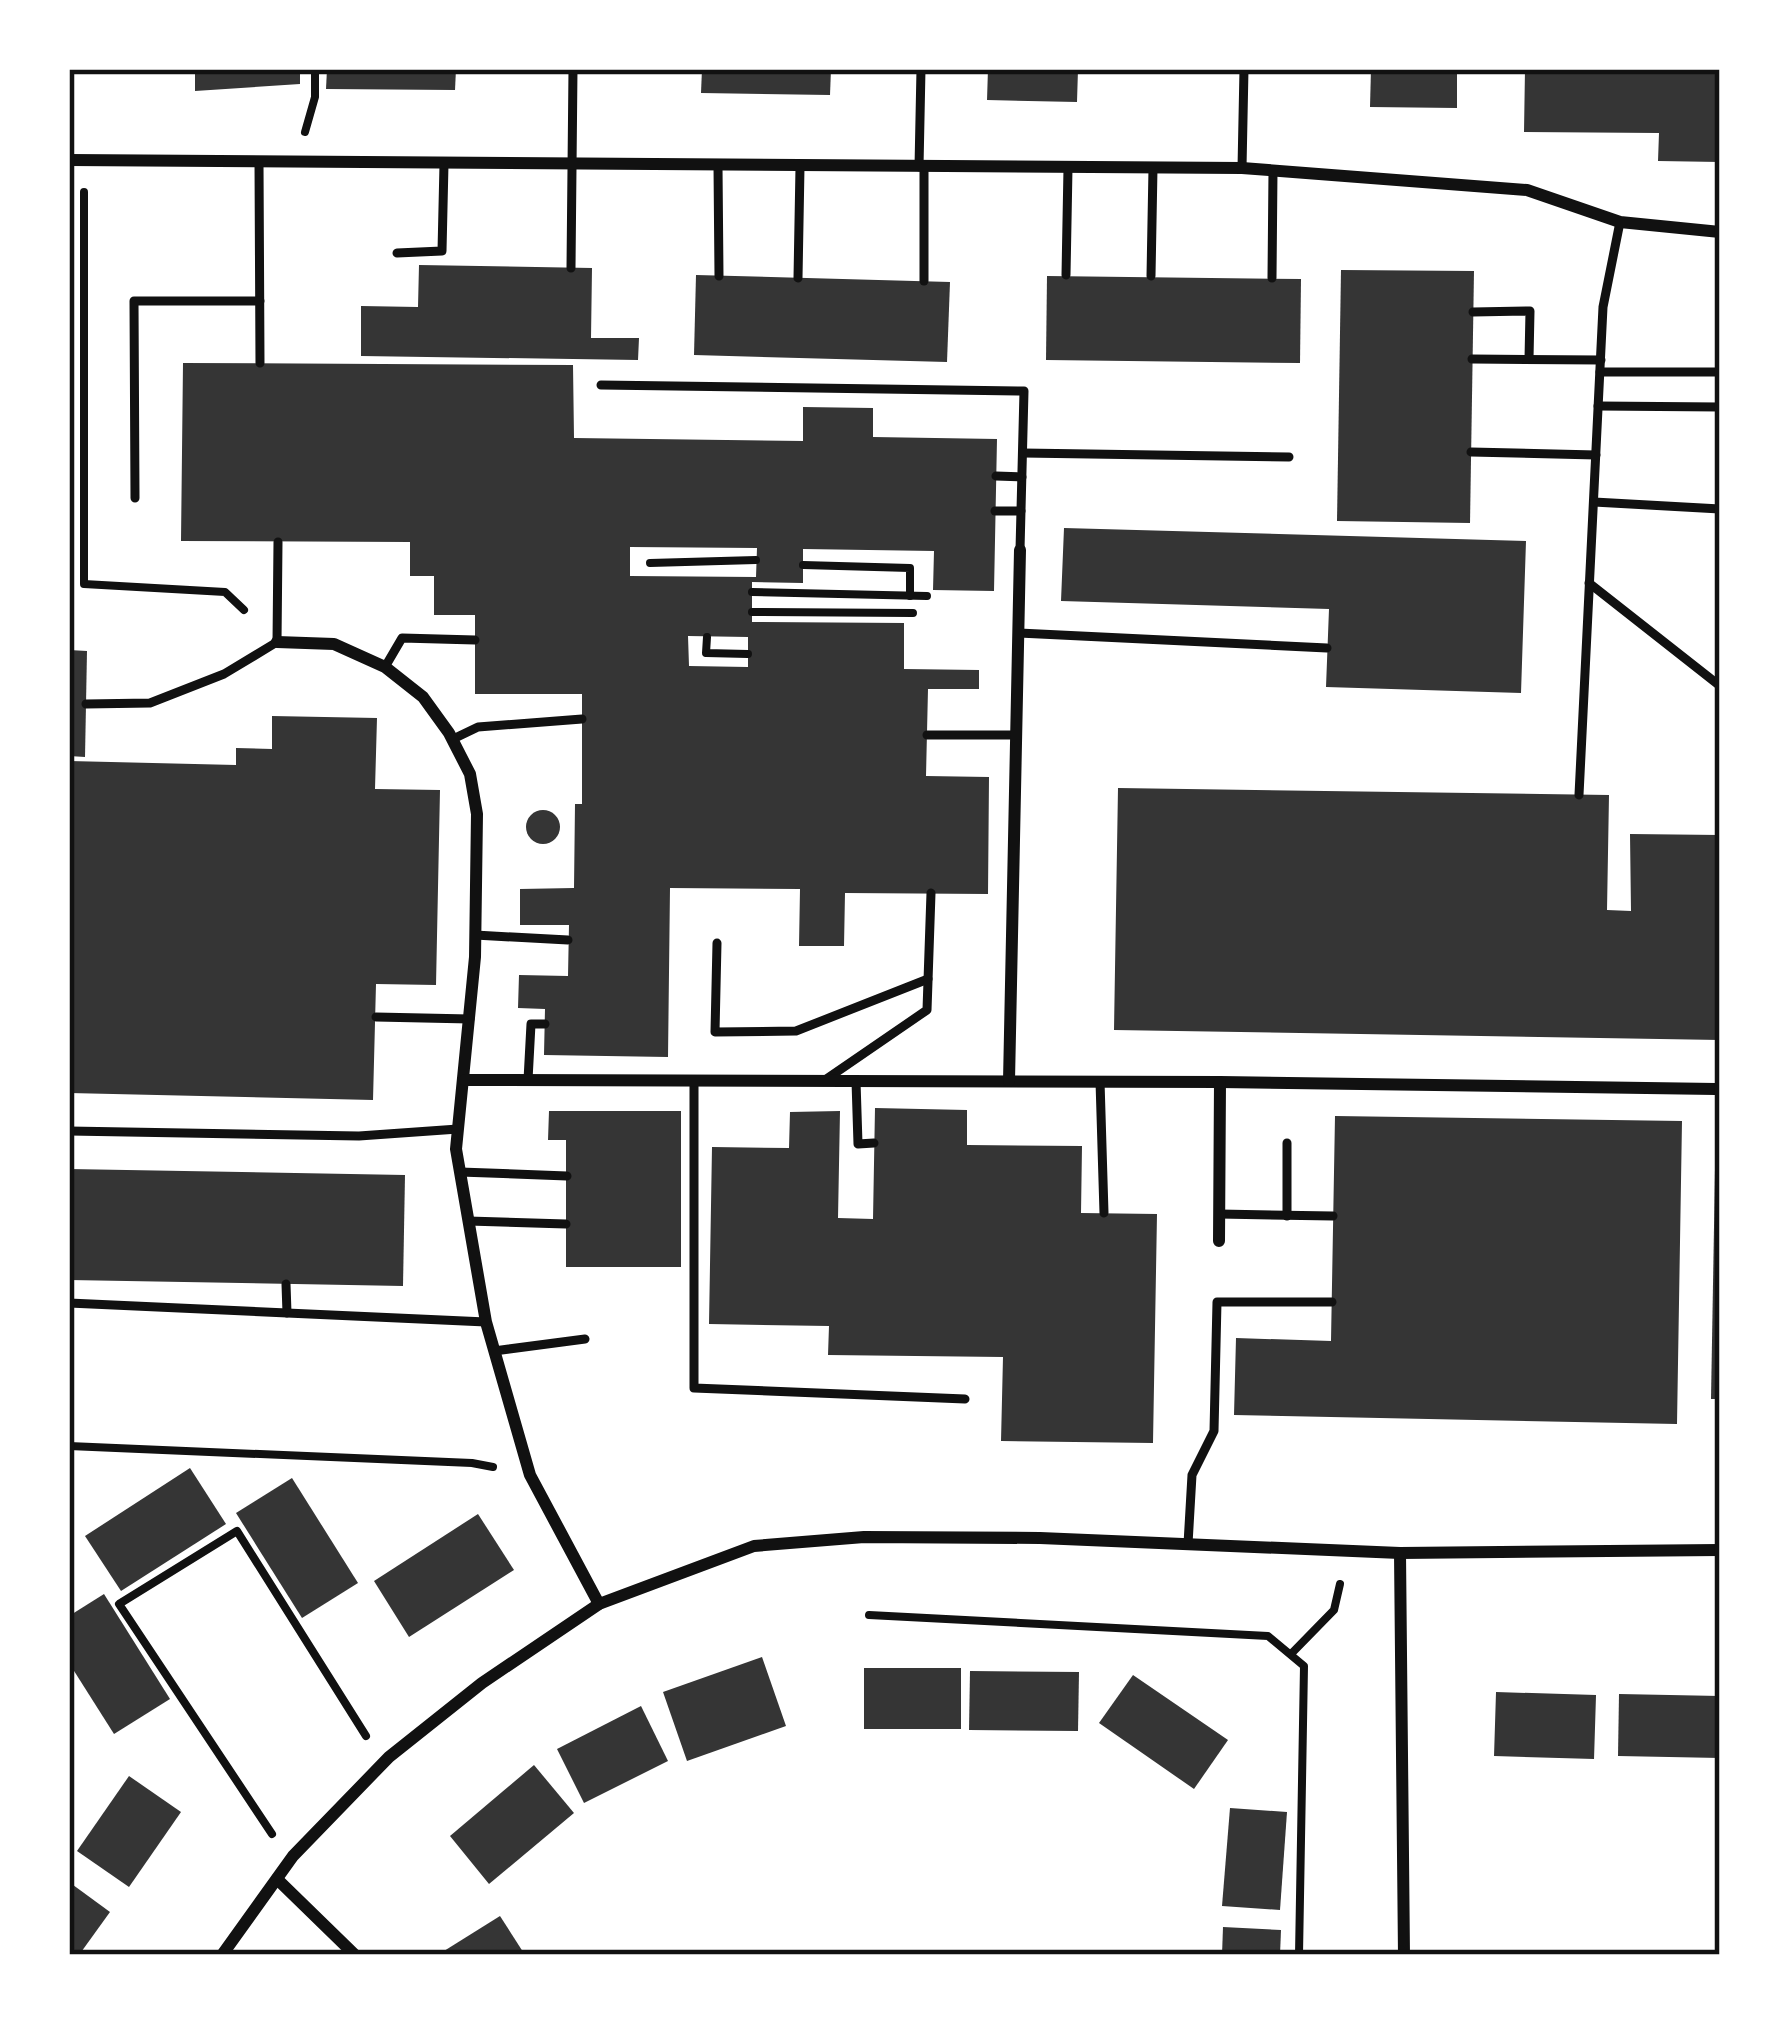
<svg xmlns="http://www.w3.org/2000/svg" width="1789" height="2024" viewBox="0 0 1789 2024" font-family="'Asap Condensed',sans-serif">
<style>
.building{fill:#353535;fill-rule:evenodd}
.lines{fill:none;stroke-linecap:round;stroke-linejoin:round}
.path{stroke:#111;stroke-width:8}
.service{stroke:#111;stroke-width:9}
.minor{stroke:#111;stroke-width:12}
.neatline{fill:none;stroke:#111;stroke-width:4.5}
</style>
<rect width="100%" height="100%" fill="#fff"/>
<g class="building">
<polygon points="195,69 300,69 300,84 195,91"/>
<polygon points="327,69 456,69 455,90 326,89"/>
<polygon points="702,69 831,69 830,95 701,93"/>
<polygon points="988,69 1078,69 1077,102 987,100"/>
<polygon points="1371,69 1457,69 1457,108 1370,107"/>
<polygon points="1525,69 1720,69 1720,162 1658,161 1659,133 1524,132"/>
<polygon points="419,265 592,268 591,338 639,338 638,360 361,356 361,306 418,307"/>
<polygon points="1341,270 1474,271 1470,523 1337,521"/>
<polygon points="696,275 950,282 947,362 694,355"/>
<polygon points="1047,276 1301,279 1300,363 1046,360"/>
<path d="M183,363L573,365L574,438L803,441V407L873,408V437L997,439L994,591L933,590L934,551L803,549V583L752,582V622L904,623V669L979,670V689H928L926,776L989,777L988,894L845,893L844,946H799L800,889L670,888L668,1057L544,1055L545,1009L518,1008L519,975L568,976L569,925H520V889L574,888L575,804H582V694H475V615H434V576H410V542L181,541ZM630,547L757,548L756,577L630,576ZM688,636L748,637V667L689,666Z"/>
<polygon points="1064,528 1526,541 1521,693 1326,687 1329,609 1061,601"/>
<polygon points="69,650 87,651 85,757 69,756"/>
<polygon points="272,716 377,718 375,789 440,790 436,985 376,984 373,1100 69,1093 69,761 236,765 236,748 272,749"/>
<polygon points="1118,788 1609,795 1607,910 1631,911 1630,834 1720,835 1720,1040 1114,1030"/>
<circle cx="543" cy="827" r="17"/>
<polygon points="875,1108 967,1110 967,1145 1082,1146 1081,1213 1157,1214 1153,1443 1001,1441 1003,1357 828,1355 829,1326 709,1324 712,1147 789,1148 790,1112 840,1111 838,1218 873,1219"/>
<polygon points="549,1111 681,1111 681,1267 566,1267 566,1140 548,1140"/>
<polygon points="1716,1112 1720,1112 1720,1399 1711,1399"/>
<polygon points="1335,1116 1682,1121 1677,1424 1234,1415 1236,1338 1331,1341"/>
<polygon points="69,1169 405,1175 403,1286 69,1280"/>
<polygon points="190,1468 226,1524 121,1591 85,1536"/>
<polygon points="292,1478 358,1583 302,1618 236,1513"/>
<polygon points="478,1514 514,1570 409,1637 374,1581"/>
<polygon points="104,1594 170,1699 114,1734 69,1663 69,1616"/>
<polygon points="762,1657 786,1726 687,1761 663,1692"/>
<rect x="864" y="1668" width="97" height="61"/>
<polygon points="970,1671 1079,1672 1078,1731 969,1730"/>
<polygon points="1133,1675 1228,1740 1194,1789 1099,1723"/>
<polygon points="1496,1692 1596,1695 1594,1759 1494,1756"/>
<polygon points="1619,1694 1720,1696 1720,1758 1618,1756"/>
<polygon points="641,1706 668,1761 584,1803 557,1749"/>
<polygon points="534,1765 574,1813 489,1884 450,1836"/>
<polygon points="129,1776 181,1812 129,1887 77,1851"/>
<polygon points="1230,1808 1287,1812 1280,1910 1222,1906"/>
<polygon points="69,1882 110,1912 79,1955 69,1955"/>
<polygon points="500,1916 525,1955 447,1955 444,1951"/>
<polygon points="1223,1927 1281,1930 1280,1955 1222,1955"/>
</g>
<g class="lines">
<g class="path">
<polyline points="305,132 315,97 315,69"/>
<polyline points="84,192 84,584 225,592 244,610"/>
<polyline points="650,563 756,560"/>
<polyline points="803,565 910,568 910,596"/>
<polyline points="752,592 927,596"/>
<polyline points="752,612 913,613"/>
<polyline points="707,637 706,653 748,654"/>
<polyline points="69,1446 472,1463 493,1467"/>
<polyline points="869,1615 1268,1636 1304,1666 1299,1955"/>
<polyline points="1291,1654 1334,1610 1340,1584"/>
<polyline points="272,1834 119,1604 237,1531 366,1736"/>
</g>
<g class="service">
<polyline points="259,162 260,363"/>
<polyline points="718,166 719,276"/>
<polyline points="919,167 921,69"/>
<polyline points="1242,168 1244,69"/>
<polyline points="397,253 442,251 444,164"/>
<polyline points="571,268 573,69"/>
<polyline points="1066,275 1068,168"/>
<polyline points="1151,276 1153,168"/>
<polyline points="798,278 800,167"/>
<polyline points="1272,278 1273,171"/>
<polyline points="924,281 924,167"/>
<polyline points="1473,312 1530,311 1529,359"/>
<polyline points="1472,359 1601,360"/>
<polyline points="1600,372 1720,372"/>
<polyline points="601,385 1024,391 1020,550"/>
<polyline points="1598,406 1720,407"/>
<polyline points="1471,452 1596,455"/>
<polyline points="1023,453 1289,457"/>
<polyline points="996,476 1022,477"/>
<polyline points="135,498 134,301 260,301"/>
<polyline points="1594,502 1720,509"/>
<polyline points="995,511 1021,511"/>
<polyline points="1589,583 1720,686"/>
<polyline points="1019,633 1327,648"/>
<polyline points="385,667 402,638 475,640"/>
<polyline points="86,704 150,703 224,674 277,642 278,542"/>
<polyline points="927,735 1016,735"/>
<polyline points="453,739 478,727 582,719"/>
<polyline points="1579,795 1603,307 1620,222"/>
<polyline points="475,935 568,940"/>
<polyline points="717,943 715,1032 796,1031 928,979"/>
<polyline points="376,1017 470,1019"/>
<polyline points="528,1080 531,1024 545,1024"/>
<polyline points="694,1080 694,1388 965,1399"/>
<polyline points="825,1080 927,1010 931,893"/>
<polyline points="856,1081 858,1144 874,1143"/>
<polyline points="1100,1081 1104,1213"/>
<polyline points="69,1131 359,1136 458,1129"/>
<polyline points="1287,1143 1287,1216"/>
<polyline points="460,1172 567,1176"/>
<polyline points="1219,1214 1333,1216"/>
<polyline points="468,1221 566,1224"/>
<polyline points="286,1284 287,1313"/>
<polyline points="69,1303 486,1322"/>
<polyline points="494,1351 585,1339"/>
<polyline points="1188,1544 1192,1475 1214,1431 1217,1302 1332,1302"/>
</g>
<g class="minor">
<polyline points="69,160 1242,168 1527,190 1620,222 1720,232"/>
<polyline points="277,642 334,644 385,667 423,697 449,733 470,774 477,814 475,957 456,1149 486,1322 530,1475 599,1604"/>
<polyline points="465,1080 1220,1082 1716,1089"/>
<polyline points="1009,1081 1020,550"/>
<polyline points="1219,1241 1220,1082"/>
<polyline points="1400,1553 1404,1955"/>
<polyline points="277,1879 355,1955"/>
<polyline points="222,1955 293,1856 389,1757 482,1683 599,1604 754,1546 864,1537 1040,1538 1400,1553 1720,1550"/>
</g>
</g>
<rect width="1789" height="2024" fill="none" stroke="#ffffff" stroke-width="144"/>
<rect x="72" y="72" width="1645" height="1880" class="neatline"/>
</svg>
